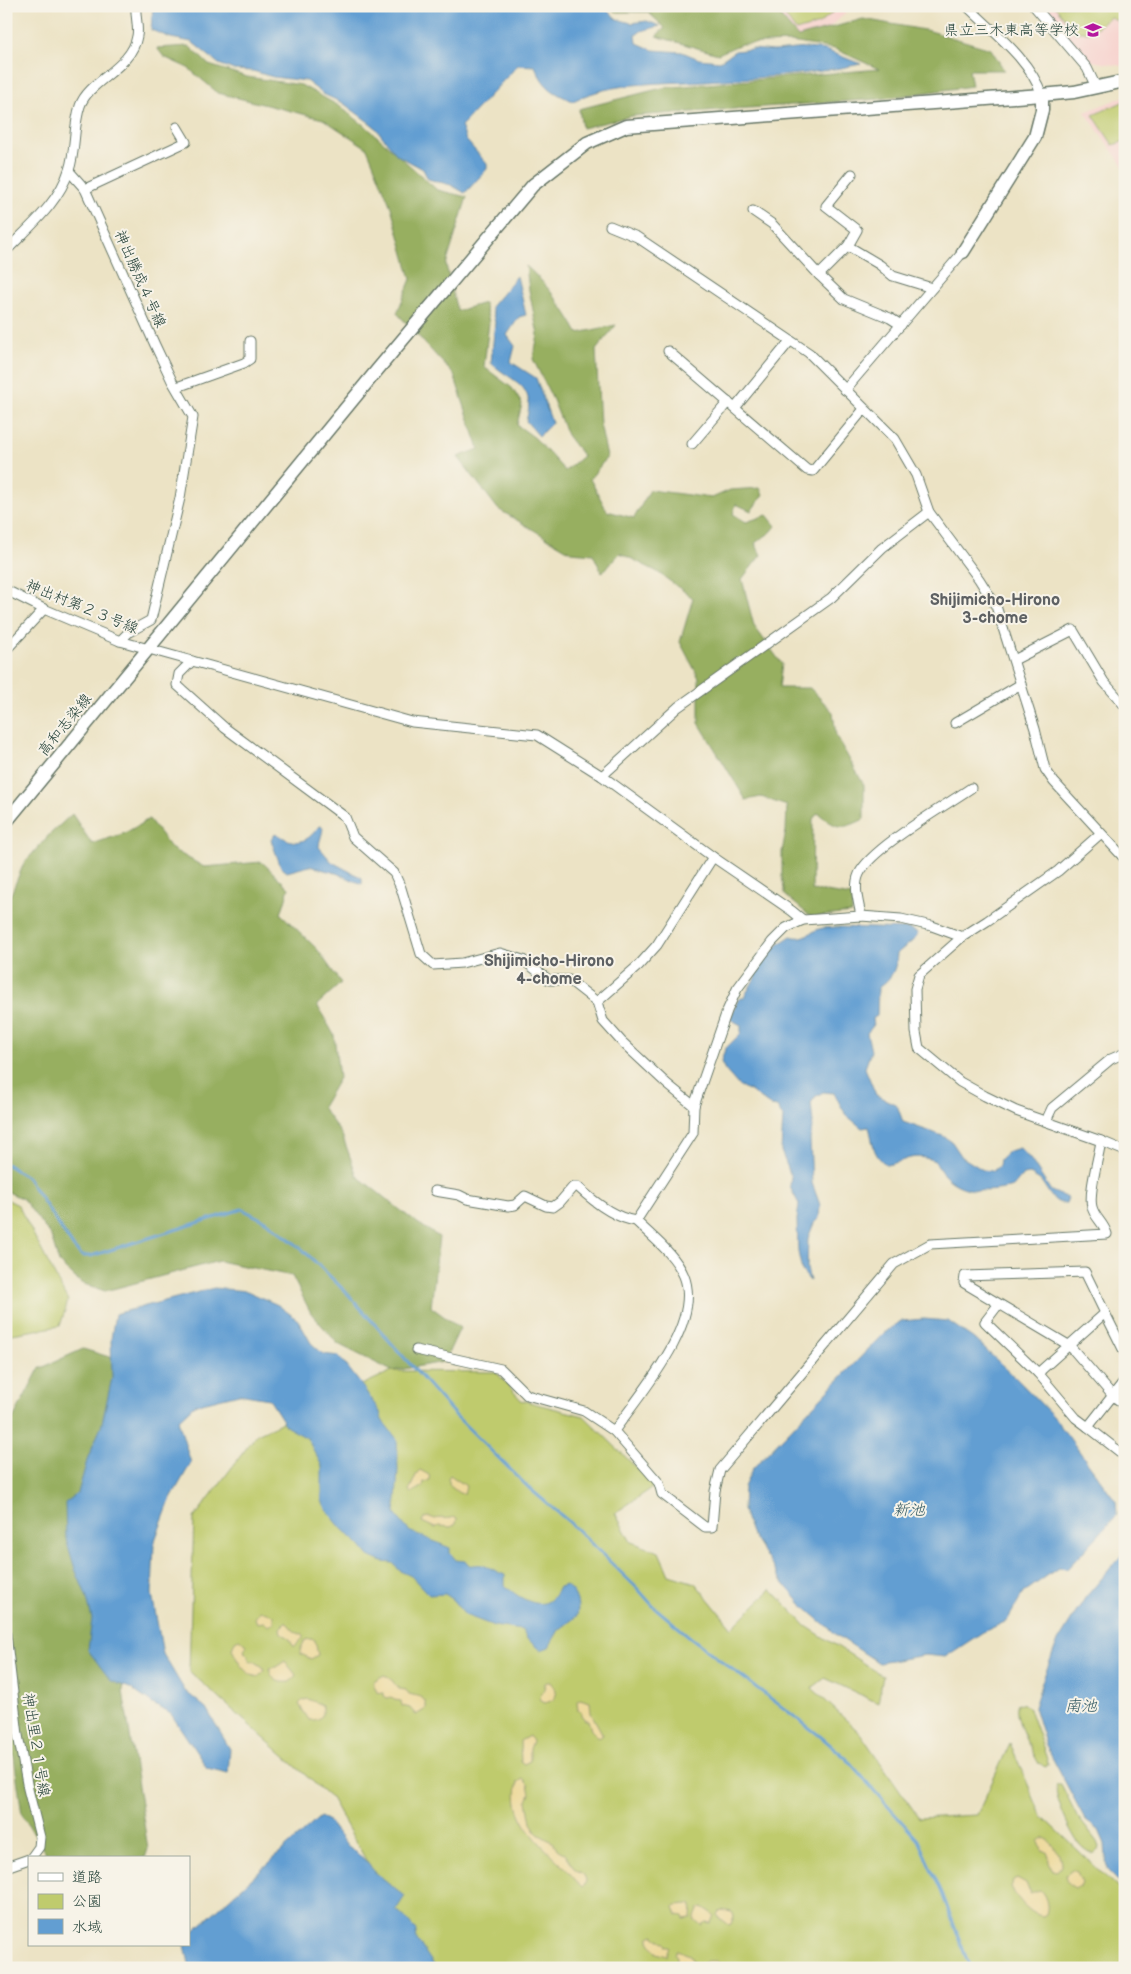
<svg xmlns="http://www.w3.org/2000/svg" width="1131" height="1974" viewBox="0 0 1131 1974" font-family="'Balsamiq Sans','Klee One',sans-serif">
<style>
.built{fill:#f7d0cc}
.green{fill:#bfcb6d;stroke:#6f8450}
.forest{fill:#97af60;stroke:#5b764a}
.sand{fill:#eeda9e;stroke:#868c69}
.water{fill:#629ed2;stroke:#406e83}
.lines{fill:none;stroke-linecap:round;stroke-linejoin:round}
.stream{stroke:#629ed2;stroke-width:3}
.street-casing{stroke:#677767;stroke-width:11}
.secondary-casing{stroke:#677767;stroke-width:15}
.street{stroke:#fff;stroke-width:9}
.secondary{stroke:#fff;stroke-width:12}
.labels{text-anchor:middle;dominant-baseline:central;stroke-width:4;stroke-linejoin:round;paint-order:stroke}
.poi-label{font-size:15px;fill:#1f3d34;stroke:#f7f3e8;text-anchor:end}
.street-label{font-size:15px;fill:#1f3d34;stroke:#f7f3e8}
.neighbourhood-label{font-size:16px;font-weight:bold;fill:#5e6163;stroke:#f7f3e8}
.water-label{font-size:16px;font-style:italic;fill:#335a63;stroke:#f7f3e8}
</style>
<rect width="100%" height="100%" fill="#f7f3e8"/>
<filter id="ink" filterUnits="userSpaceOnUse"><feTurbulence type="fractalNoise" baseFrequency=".02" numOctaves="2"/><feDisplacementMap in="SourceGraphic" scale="10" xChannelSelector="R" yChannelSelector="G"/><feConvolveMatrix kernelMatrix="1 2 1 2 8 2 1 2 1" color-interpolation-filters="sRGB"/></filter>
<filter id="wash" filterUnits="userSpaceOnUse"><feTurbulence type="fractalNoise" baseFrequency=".0096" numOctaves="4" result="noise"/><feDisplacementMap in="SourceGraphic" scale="20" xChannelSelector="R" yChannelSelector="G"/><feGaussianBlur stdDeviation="1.12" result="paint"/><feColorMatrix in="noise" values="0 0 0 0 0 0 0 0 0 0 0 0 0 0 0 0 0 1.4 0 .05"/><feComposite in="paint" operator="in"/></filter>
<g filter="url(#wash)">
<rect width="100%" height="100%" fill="#ece3c5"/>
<g class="built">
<polygon points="773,6 854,6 824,32 798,39"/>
<polygon points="1040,6 1125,6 1125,64 1121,66 1091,61 1081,54"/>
<polygon points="1125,96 1125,169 1085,112"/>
</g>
<g class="green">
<polygon points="778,6 840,6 819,24 796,31"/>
<polygon points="1055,6 1125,6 1125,25 1110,17 1091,32 1075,32"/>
<polygon points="1125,101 1125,141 1113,145 1093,115"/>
<polygon points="6,1199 18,1205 68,1301 60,1326 6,1335"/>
<polygon points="392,1371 496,1372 521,1400 584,1416 655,1486 615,1513 631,1542 659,1552 669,1575 695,1583 732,1628 771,1589 806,1626 883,1676 878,1703 825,1678 812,1688 860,1733 919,1818 977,1815 1010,1743 1041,1815 1125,1895 1125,1968 427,1968 331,1798 189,1671 194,1518 257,1434"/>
<path d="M1018,1703L1024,1704L1029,1709L1047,1759L1048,1764L1046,1767L1039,1764C1033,1752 1011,1716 1018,1703Z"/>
<path d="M1057,1784H1061L1077,1816L1097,1842L1099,1847L1097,1851L1093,1854C1088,1852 1084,1849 1080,1845C1072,1836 1052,1795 1057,1784Z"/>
</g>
<g class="forest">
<polygon points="609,6 772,6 798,37 863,19 930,31 991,49 1004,70 969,70 972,86 879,99 632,116 582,128 579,109 662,88 879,69 835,49 791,42 741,44 718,54 656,36 665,28 648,12 615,12"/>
<path d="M189,46L209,65L247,77L301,85L339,106L369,129L437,190L467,197L446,265L457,311L484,303L489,322L484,367L512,388L522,404L517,425L535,438L565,471L583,456L567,435L553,400L533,359L538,335L529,290L526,266C548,285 564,308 578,333L616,325L596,350L600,424L607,457L590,479L607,511L634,518L650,490L712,498L730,490L760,488L763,495L751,511L736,504L733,514L746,522L767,515L776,526L771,532L755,543L761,555L742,579L754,626L782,664L779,688H810L833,712L836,736L864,785V819C842,830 837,829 818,813L813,819L812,890L852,896V913L811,917L785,895L782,877V852L786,831L787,806L761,797L746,800L699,723V678L680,642L693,598L656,571L620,553L602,573L593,554L571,552L498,509L458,457L479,449L454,375L397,313L411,279L391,207L367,148L323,119L218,93L188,68L164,57L157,48Z"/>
<polygon points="72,814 92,844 125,833 149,819 172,849 204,867 262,862 289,888 281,914 317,949 341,983 317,1005 334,1035 339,1078 322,1107 342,1135 357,1176 413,1220 439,1237 431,1307 460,1328 444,1362 392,1371 338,1344 311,1313 292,1276 219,1261 105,1291 81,1283 59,1263 51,1236 23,1199 6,1191 6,906 24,863 49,835"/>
<polygon points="83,1349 126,1362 128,1648 123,1691 148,1849 145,1858 48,1858 22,1814 13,1750 6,1721 7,1430 39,1369"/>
</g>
<g class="sand">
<polygon points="420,1470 429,1475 430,1480 424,1482 423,1486 411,1493 409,1491 417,1473"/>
<polygon points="450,1475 466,1486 464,1494 459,1493 450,1486 448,1478"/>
<path d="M430,1517L435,1519C442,1517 447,1520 454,1517L457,1519L456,1524L451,1527L439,1526L435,1528L422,1522L424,1518Z"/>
<polygon points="260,1611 274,1615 274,1623 268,1626 264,1622 257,1623 255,1618"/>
<polygon points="285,1623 287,1623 295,1632 303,1635 303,1638 295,1646 293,1646 289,1638 281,1633 280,1628"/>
<path d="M239,1639L247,1645L244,1651L248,1655L250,1661H254L263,1667L264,1671L258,1677C244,1675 237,1660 232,1649L235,1641Z"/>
<polygon points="311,1639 315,1640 318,1655 311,1659 301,1654 300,1650 305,1640"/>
<path d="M285,1661L296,1675L290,1682C278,1683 272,1681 269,1668L276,1667Z"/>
<path d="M384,1675L389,1677L399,1689L406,1690L409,1694C417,1696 428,1697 426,1709L416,1715L410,1708L402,1706L401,1701L394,1700L391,1697L387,1698L384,1696V1693L377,1692L373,1683L375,1680Z"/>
<path d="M547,1682H551C556,1689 559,1693 553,1700L545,1703L541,1701L540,1696L545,1689L544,1684Z"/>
<path d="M308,1699L322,1705C326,1716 319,1721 309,1720L299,1704L303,1700Z"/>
<polygon points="580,1699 590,1702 591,1713 603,1735 599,1738 591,1730 588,1720 585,1720 581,1715 581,1711 578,1710 577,1701"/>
<polygon points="529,1736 533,1741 530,1749 530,1761 524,1764 521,1762 520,1741"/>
<path d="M523,1779L528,1784L530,1794L527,1801L531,1823L538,1834L554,1843L557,1849L565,1854L575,1869L584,1875L586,1880L585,1884L582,1887C575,1880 570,1873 563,1866C541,1845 508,1817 518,1782Z"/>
<path d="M1045,1838C1055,1845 1061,1854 1061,1866L1057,1871L1052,1870L1049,1862L1048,1853L1042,1850L1039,1842Z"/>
<path d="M1072,1870L1077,1872L1082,1882L1080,1886L1075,1888C1069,1885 1067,1882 1066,1875Z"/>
<path d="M1017,1878L1026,1883L1030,1893L1040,1890C1046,1896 1049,1906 1046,1914L1043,1916C1030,1915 1018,1899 1011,1888L1013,1880Z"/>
<polygon points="689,1904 692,1905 691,1918 684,1919 683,1916 677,1915 674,1907 676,1905"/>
<polygon points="702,1907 714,1915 711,1923 706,1922 701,1925 694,1919 699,1908"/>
<polygon points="721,1910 732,1912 734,1916 731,1924 729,1925 724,1921 720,1920 717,1914"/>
<polygon points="654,1935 665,1943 666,1947 670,1947 667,1956 657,1953 649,1941 650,1937"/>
<polygon points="677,1950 690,1955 695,1968 682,1968 677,1964 677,1957 675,1954"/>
<polygon points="707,1961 716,1961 719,1963 719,1966 704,1968 704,1963"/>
</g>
<g class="water">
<path d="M153,6H602L617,19L631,23L647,21L660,26L641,31L636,35L637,43L653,50L682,52L699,59L720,61L735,51L753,49L774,51L807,48L825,50L861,64C810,75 757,78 704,81C661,84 613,81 573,101C551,92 544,87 535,66L518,65L461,126L466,140L487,164V169L465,193L451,185L428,179L423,169L397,155L374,126L343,103L323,94L306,81L273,77L253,71L234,70L219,64L192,42L171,38L151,30Z"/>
<path d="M517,276L526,315L519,317L507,335L515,346L511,362L536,378L552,423L539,436L526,421C537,384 513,383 491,363L495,322L491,307Z"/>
<path d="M319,826L323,827C323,834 319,840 319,847L332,862L362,878V884L336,873L309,866L287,872L281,867L271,840L276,833C294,846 306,845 319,826Z"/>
<path d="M836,927L910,929L918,933C914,943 904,946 897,954C896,970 892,978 878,988L877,1016L872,1019L873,1026L867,1033L871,1051L865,1068L876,1095L897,1105L903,1122L943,1136L952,1142L962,1157L983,1170L993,1171L999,1166L1000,1159L1009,1151L1020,1148L1031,1160L1051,1191L1068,1198L1066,1203C1052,1205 1048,1189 1040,1180C1037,1178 1033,1176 1030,1174L1023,1175L1013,1187C982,1195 949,1192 935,1161C911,1152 908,1161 886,1165C871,1152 874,1144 869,1127L862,1128L846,1115L834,1093L823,1092L815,1097L811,1103L813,1123L810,1139L812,1183L820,1205L819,1218L814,1223L808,1238L807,1268L810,1281L802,1271L798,1252L797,1220L799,1204L790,1187L791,1176L781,1151L783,1117L777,1107L771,1106L749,1090L739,1086L725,1070L721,1062L725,1049L741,1033V1025L730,1019L738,1000L744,997L755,978L757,966L779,944L791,936C802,940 808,934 819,929C824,927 830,928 836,927Z"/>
<path d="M214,1288L247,1291L278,1305L298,1320L311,1343L323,1354L339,1356L363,1387L380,1412L382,1420L397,1439L398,1470L395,1514L409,1531L450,1548V1553L456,1560L465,1561L468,1565C474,1566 479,1563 485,1566C492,1568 498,1573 505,1575V1585C513,1594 534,1608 547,1602C553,1599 556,1593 559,1587L566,1585C576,1593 580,1603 577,1616L559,1630L549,1647L541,1650L527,1639L522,1630L494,1626L465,1615L451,1598L445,1594L429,1595L411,1576L400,1571L393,1563L382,1562L369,1556L360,1545L342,1529L328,1512L322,1501V1466L307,1438L287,1427L269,1399L239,1394L194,1405L178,1420L191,1463L171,1498L154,1543L152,1594L163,1654L185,1691L206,1708L230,1749L228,1773L207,1768L171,1714L153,1704L130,1688L111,1681L88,1650L92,1619L86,1595L75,1569L66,1539L65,1503L78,1493L88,1457L101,1427L112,1378L111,1339L115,1314Z"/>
<polygon points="924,1319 948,1321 974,1339 1015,1377 1054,1417 1116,1501 1117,1515 1067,1569 1058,1568 1023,1593 1007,1621 983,1632 945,1657 925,1655 879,1663 838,1636 802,1605 781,1580 751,1533 743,1510 744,1487 753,1468 884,1333 901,1321"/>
<polygon points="1125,1551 1125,1884 1119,1882 1107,1870 1105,1844 1099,1830 1086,1821 1046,1746 1034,1707 1042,1682 1056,1645 1085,1598"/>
<path d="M320,1817L327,1820L348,1847L363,1858L375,1872L405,1896L396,1910C405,1915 408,1923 416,1930L417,1940L436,1968H190L185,1945H189V1935Z"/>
</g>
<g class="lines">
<polyline class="stream" points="6,1164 27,1177 74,1248 82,1256 91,1256 242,1209 269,1223 303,1250 348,1294 454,1414 529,1488 568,1521 638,1589 653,1606 690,1637 820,1736 847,1759 877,1794 918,1840 942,1893 970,1968"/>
</g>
</g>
<g filter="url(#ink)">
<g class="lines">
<g class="street-casing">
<g id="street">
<path d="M967,6C994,33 1029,58 1042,95"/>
<polyline points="1034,6 1087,68 1096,87"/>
<polyline points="69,171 85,189 155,345 172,381 193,417 180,498 151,620 129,632 120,641"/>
<polyline points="85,189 186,142 177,127"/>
<polyline points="753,211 772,224 819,275 844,299 890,318 901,325"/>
<polyline points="610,226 637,237 809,353 895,439 916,475 929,512 979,579 996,606 1035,729 1045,769 1054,782 1125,859"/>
<polyline points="848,246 880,265 893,276 932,288"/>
<path d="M6,251C29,227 59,203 69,170C76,150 73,127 80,106C89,80 132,68 137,36C139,28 135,16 136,6"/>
<polyline points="819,275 848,246 857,230 826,206 852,174"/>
<polyline points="668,351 807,470 813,471 864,409"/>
<polyline points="177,387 244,363 250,359 250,341"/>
<polyline points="845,390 963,252"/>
<polyline points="735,408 790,341"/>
<polyline points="692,444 728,402"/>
<polyline points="6,590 44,609 120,641 412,722 537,735 602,776 713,857 792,911 803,920"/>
<polyline points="6,650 44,609"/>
<polyline points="1014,660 1073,630 1104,682 1125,706"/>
<polyline points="192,661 179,674 177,685 225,728 345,817 353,837 394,873 401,888 421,954 433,965 462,963 500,953 523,960 549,980 569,980 597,1002 603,1021 621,1041 667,1084 694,1106"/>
<polyline points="955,723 1021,684"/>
<polyline points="602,776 678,707 831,598 882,548 929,512"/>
<polyline points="1100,834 1058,871 987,921 962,937 919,975 915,989 916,1032 919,1048 960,1082 985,1096 1016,1111 1101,1141 1125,1151"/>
<path d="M861,916C859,903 853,887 859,874C871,848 945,806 971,788"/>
<polyline points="1125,930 1125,940"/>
<path d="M962,937L932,926L901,919L861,916L803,920L786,928L772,942L737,989L727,1011L694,1106L693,1133L636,1221C652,1237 675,1254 684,1276C703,1324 640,1394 614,1431L659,1483L662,1494L705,1527H712L715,1491L720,1470L894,1264L930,1244L1107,1234C1104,1223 1094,1217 1092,1207C1088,1193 1099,1156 1101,1141"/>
<polyline points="597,1002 639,965 657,945 713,857"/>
<polyline points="1046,1121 1052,1108 1111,1059 1125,1053"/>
<path d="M435,1191L459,1195L467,1199L508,1206L515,1205L525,1196L546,1206L553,1207L560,1202L573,1187H578C594,1202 614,1218 636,1221"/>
<polyline points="998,1305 985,1322 1038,1373 1076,1418 1088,1427 1125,1380"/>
<polyline points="1105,1313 1125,1353"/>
<polyline points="416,1350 501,1369 527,1395 584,1411 614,1431"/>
<polyline points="1038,1373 1105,1313 1085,1272 965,1276 964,1283 1070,1346 1113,1396 1125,1405"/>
<polyline points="1088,1427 1125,1456"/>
<polyline points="6,1634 18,1735 28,1789 40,1837 39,1847 31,1858"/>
<polyline points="6,1867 29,1859"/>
</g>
</g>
<g class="secondary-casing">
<g id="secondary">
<polyline points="963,252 1035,137 1042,110 1042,95"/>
<polyline points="6,822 378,369 533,185 587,143 626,126 1042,95 1074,92 1125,81"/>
</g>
</g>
<use href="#street" class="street"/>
<use href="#secondary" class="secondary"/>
</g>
</g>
<defs>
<g id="school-bare" transform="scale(1.35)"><path d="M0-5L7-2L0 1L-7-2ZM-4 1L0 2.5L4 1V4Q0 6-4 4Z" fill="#b5179e" stroke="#f7f3e8" stroke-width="2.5" paint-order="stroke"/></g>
</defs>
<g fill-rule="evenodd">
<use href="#school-bare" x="1093" y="30"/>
</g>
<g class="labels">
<g class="poi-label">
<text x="1079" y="30">県立三木東高等学校</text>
</g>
<g class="street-label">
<text transform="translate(140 279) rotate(66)">神出勝成４号線</text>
<text transform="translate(82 607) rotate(22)">神出村第２３号線</text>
<text transform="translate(65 725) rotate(-51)">高和志染線</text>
<text transform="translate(36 1745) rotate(81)">神出里２１号線</text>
</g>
<g class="neighbourhood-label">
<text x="995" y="600">Shijimicho-Hirono<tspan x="995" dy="18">3-chome</tspan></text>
<text x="549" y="961">Shijimicho-Hirono<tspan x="549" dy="18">4-chome</tspan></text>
</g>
<g class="water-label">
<text x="909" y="1510">新池</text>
<text x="1081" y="1706">南池</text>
</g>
</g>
<rect width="1131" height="1974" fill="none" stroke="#f7f3e8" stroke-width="25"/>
<rect x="28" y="1856" width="162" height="90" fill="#f7f3e8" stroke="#a1aaa0"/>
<rect x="38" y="1873" width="25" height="8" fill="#ffffff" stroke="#a1aaa0"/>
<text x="72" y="1882" font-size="15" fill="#1f3d34">道路</text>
<rect x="38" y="1894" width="25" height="15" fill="#bfcb6d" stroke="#a1aaa0"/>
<text x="72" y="1906" font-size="15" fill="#1f3d34">公園</text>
<rect x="38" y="1919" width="25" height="15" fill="#629ed2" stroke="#a1aaa0"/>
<text x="72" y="1932" font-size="15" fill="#1f3d34">水域</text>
</svg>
